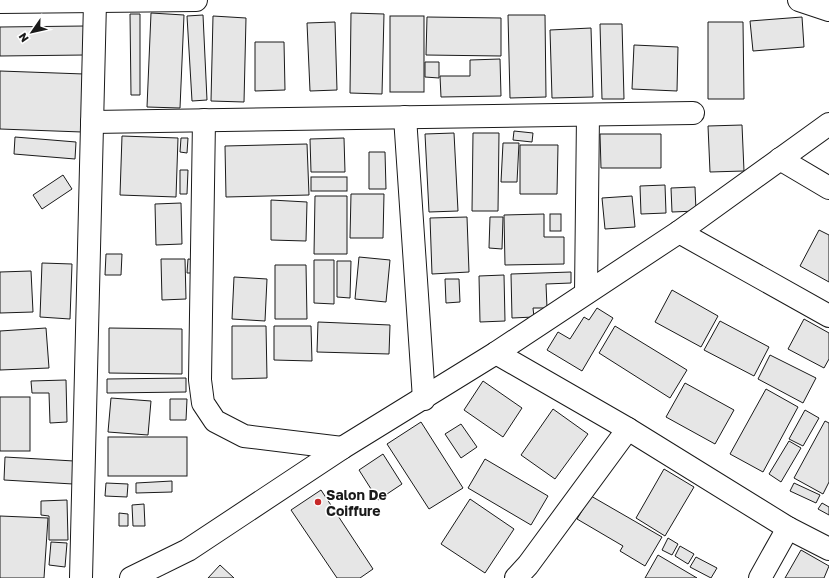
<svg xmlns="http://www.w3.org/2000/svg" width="829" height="578" viewBox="0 0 829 578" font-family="'Golos Text',sans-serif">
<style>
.building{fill:#e6e6e6;stroke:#1a1a1a}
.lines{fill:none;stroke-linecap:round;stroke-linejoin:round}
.street-casing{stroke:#1a1a1a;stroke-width:24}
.street{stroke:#fff;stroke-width:22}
.poi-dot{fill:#c62828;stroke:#fff;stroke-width:1.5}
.labels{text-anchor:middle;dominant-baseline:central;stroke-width:3;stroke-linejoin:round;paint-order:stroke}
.poi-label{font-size:14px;font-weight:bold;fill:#1a1a1a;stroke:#fff;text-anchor:start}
</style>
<rect width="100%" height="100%" fill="#fff"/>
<g class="building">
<polygon points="151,13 184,15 180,108 147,107"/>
<polygon points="351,13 384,14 382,94 350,93"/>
<polygon points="130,14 140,14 140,95 131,95"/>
<polygon points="203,15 207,100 192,101 187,16"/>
<polygon points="508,15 545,15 546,97 510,98"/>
<polygon points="213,16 246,18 244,102 211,101"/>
<rect x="390" y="16" width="34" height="76"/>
<polygon points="427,17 501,18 501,56 426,55"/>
<polygon points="802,17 804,47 753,51 750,21"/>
<polygon points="335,22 337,90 310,91 307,23"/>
<polygon points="708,22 743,22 744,99 708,99"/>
<polygon points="600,24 622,24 624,99 602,99"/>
<polygon points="85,26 85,55 0,56 0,27"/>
<polygon points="591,28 593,97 552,98 550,30"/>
<polygon points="255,42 284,42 285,90 255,91"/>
<polygon points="634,45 678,47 677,91 632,89"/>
<polygon points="500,59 501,96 441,97 440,76 470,76 470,60"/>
<polygon points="425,62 439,62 439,78 425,77"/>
<polygon points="0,71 84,74 82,132 0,129"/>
<polygon points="742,125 744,171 710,172 708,126"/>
<polygon points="514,131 533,133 532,142 513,140"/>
<polygon points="454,133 458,211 429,212 425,134"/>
<polygon points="473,133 499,133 498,211 472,211"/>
<polygon points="600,134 661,134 661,168 601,168"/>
<polygon points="122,136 178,138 176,197 120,195"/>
<polygon points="15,137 76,142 75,159 14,154"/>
<polygon points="181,138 188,138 187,153 180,152"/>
<polygon points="344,138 345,172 311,172 310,139"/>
<polygon points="503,143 519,143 517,182 501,182"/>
<polygon points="307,144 309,195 226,197 225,146"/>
<polygon points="520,145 558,145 557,194 520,194"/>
<polygon points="369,152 385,152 386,189 369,189"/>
<polygon points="180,170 188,170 187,194 180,194"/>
<polygon points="63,175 72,189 42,209 33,195"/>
<rect x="311" y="177" width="36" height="14"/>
<polygon points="665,185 666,213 641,214 640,186"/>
<polygon points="695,187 696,211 672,212 671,188"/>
<polygon points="351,194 384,194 383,238 350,238"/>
<polygon points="315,196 347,196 347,254 314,254"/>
<polygon points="632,196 635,227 605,229 602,198"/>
<polygon points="271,200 307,202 306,241 271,240"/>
<polygon points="181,203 182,244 156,245 155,204"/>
<polygon points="544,214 544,237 564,237 564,264 505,265 504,215"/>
<rect x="550" y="214" width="11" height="17"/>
<polygon points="467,217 469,272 432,274 430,218"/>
<polygon points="490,217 503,217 502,249 489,248"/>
<polygon points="819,230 829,235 829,282 800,266"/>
<polygon points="106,254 122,254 121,275 105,275"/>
<polygon points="359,257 390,260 386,302 355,299"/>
<polygon points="161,259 185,259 186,299 162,300"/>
<polygon points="188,259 200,260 200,273 187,273"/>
<polygon points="314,260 334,260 334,304 314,303"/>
<polygon points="337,261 351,261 350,298 337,297"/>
<polygon points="42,263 72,264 70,319 40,317"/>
<polygon points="275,265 306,265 307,319 275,319"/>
<polygon points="31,271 33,312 0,313 0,272"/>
<polygon points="571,272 571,283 546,284 547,308 533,308 534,317 512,318 511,274"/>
<polygon points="504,275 505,321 480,322 479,276"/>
<polygon points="234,277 267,279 265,321 232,319"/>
<polygon points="445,279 459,279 460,302 446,303"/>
<polygon points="672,290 718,316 701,347 655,322"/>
<polygon points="597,308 613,318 582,371 547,350 558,332 570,339 584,317 589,320"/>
<polygon points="804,319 829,333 829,359 824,368 788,349"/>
<polygon points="720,321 769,347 754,376 704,350"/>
<polygon points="318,322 390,325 389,354 317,352"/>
<polygon points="232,326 266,326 267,378 232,379"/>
<polygon points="274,326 311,326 312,361 274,360"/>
<polygon points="615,326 687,370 670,398 599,353"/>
<polygon points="46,328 49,368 0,370 0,331"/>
<polygon points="109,328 182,329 182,374 109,373"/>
<polygon points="770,355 816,378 803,403 758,379"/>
<polygon points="186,378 186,392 107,393 107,379"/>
<polygon points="66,380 67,422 50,423 49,393 32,393 31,381"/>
<polygon points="483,381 522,408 503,437 464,410"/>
<polygon points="685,383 734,410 715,444 666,417"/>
<polygon points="766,389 798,407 763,472 730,454"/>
<rect x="0" y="397" width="30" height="54"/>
<polygon points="111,398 151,401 148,435 108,432"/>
<polygon points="170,399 187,399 186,420 170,420"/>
<polygon points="553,409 588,434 555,479 521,455"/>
<polygon points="805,410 819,418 803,446 789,439"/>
<polygon points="825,421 829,423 829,482 823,494 794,478"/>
<polygon points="421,422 463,488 429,509 387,444"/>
<polygon points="461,424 477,447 461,458 445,434"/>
<rect x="108" y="437" width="79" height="39"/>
<polygon points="789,441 801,448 781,482 769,474"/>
<polygon points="383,454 402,484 378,500 359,470"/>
<polygon points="5,457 74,461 73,484 4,480"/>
<polygon points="485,459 548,496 531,525 468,488"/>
<polygon points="664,469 694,487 665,536 636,518"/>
<polygon points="172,481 172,492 136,493 136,483"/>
<polygon points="106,483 128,484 127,497 105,496"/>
<polygon points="794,483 820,495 816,503 790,491"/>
<polygon points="321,490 373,569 360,578 337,578 291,510"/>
<polygon points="591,496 662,537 645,566 620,551 623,546 577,519"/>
<polygon points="470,499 514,529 485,573 441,544"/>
<polygon points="67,500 68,540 49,540 49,516 41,515 41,501"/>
<polygon points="822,503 829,507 829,515 818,509"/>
<polygon points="144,504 145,526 133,526 132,505"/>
<polygon points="119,513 128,514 128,526 119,526"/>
<polygon points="0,516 48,518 44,578 0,578"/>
<polygon points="668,538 678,544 672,555 662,550"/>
<polygon points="51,542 67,543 65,567 49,565"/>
<polygon points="680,546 694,554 688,564 675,556"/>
<polygon points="801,550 829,566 824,578 785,578"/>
<polygon points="658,555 697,578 645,578"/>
<polygon points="696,557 717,568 711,578 690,567"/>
<polygon points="220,565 234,578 208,578"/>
</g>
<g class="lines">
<g class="street-casing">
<g id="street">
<polyline points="799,0 829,10"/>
<polyline points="0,2 196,0"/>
<polyline points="405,117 424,399"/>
<polyline points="204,120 200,380 203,403 215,421 244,436 342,448"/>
<polyline points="92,122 693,113"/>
<polyline points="780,159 829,188"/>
<polyline points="679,232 829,316"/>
<polyline points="586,293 588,115"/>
<polyline points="496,353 628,429 788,528 829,549"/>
<polyline points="81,578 95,2"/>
<polyline points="131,578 188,550 342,448 496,353 679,232 829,124"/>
<polyline points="516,578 528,565 628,429"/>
<polyline points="760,578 788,528"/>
</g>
</g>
<use href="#street" class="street"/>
</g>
<circle class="poi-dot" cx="318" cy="502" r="4"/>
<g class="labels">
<g class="poi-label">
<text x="326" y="494">Salon De<tspan x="326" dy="16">Coiffure</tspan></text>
</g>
</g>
<g transform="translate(32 32) rotate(236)" stroke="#ffffff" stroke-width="3" paint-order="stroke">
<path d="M0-3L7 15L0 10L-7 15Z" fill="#1a1a1a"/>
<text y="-6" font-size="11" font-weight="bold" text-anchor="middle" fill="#1a1a1a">N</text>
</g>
</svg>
